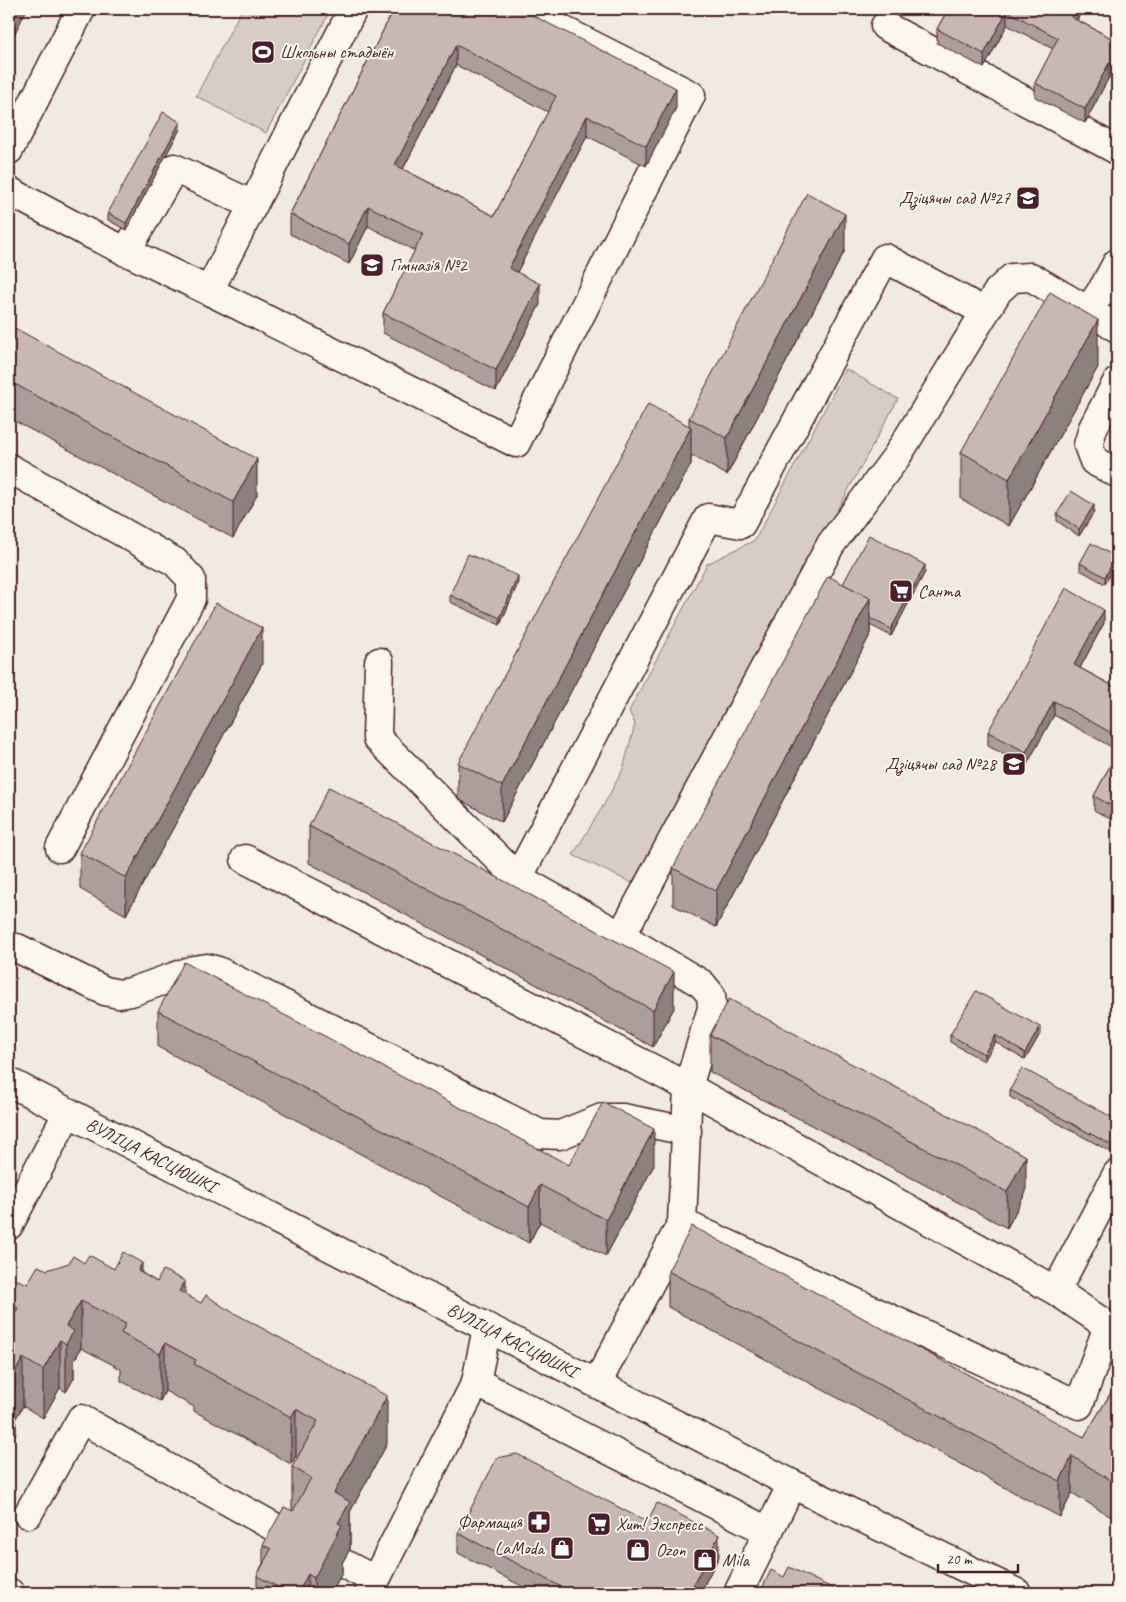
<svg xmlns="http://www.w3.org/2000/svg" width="1126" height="1602" viewBox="0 0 1126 1602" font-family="Caveat,sans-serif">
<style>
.green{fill:#d8ccc6;stroke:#917678}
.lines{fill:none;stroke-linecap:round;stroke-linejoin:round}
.minor-casing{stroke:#4a1f2b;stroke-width:31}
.minor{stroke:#fbf7ec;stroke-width:28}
.wall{fill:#ac9e9a;stroke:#4a1f2b;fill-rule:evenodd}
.shaded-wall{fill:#8c817d;stroke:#4a1f2b}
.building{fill:#c8b8b3;stroke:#4a1f2b;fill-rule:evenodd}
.labels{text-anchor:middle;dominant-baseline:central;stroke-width:4;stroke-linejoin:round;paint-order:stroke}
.poi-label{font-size:18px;fill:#4a1f2b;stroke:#fbf7ec;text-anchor:start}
.street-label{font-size:18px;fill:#4a1f2b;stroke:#fbf7ec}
</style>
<rect width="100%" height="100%" fill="#f0eae0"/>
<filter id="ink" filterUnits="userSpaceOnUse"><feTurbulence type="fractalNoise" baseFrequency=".02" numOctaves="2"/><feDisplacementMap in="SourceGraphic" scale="10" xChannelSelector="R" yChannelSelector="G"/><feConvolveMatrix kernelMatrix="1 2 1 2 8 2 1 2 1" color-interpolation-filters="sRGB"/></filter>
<g filter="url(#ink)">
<g class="green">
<polygon points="242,9 331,9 266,133 196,96"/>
<polygon points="846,369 898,399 655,844 632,883 573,855 606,801 623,769 635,724 629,711 707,564 755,540"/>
</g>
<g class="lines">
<g class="minor-casing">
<g id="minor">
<polyline points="885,26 1117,150"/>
<polyline points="9,150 81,9"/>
<polyline points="9,191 86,232 209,291 516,443 691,95 521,9"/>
<polyline points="126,252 174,168 253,205"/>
<polyline points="209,291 353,9"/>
<polyline points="1088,311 1104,287 1117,263"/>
<polyline points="1117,382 1093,428 1088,445 1094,461 1117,473"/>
<polyline points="9,468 175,562 191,579 191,599 60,848"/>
<polyline points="379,662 377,738 518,878 621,936"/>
<polyline points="245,859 688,1087 1056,1291 1117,1174"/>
<polyline points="518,878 708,518 741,524 885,258 985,312"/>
<polyline points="17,948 105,991 119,994 131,992 193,970 207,968 218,971 540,1134 560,1135 602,1118 623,1118 687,1131"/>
<polyline points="9,1082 792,1484 1017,1593"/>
<polyline points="682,1223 1079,1405 1108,1326 1117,1330"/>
<polyline points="9,1225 68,1112"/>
<polyline points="1056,1291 1108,1326"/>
<polyline points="476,1382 769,1532"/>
<polyline points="597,1383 682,1223 688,1087 712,1008 711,995 702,984 621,936 831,544 897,456 998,291 1012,278 1031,277 1117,328"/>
<polyline points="28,1514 81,1419 301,1542"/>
<polyline points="342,1563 375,1580"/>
<polyline points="9,1593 10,1593"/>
<polyline points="369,1593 476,1382 487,1328"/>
<polyline points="738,1593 792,1484"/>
</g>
</g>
<use href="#minor" class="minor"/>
</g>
<g class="wall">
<path d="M394,9L676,108L646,166L587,136L517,272L540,304L496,391L383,333V313L415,251L368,226L349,264L290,234V214ZM456,65L548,112L494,216L403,169Z"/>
<polygon points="948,9 1083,9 1077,20 1117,41 1117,82 1109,77 1085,123 1035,97 1035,83 1053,49 1007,25 984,68 937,43 937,29"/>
<polygon points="180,129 126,230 108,220 108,213"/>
<polygon points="845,250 727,475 691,455 691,464 502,822 458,799 458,763 689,426 689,418"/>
<polygon points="9,325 257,495 233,538 9,418"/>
<polygon points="1098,367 1009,526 961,499 961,452"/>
<polygon points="1094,512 1079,536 1057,521 1057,514"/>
<polygon points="1080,563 1116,564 1105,584 1080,570"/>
<polygon points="925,572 891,636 870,625 870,635 716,927 673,905 673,868 843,584"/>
<polygon points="518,583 500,625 450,602 450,595"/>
<polygon points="1104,623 1080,668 1117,688 1117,750 1054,715 1026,766 988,746 988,732"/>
<polygon points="262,664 126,915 80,889 80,853"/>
<polygon points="1117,753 1117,823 1094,810 1094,796"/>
<polygon points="309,826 674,1008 653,1047 309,863"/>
<polygon points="158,1011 569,1165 654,1165 606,1256 540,1222 529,1243 158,1047"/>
<polygon points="1040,1034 1025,1060 995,1042 984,1061 950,1042 950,1035"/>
<polygon points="710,1035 1026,1192 1007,1228 710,1072"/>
<polygon points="1010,1090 1117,1120 1117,1146 1113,1153 1010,1097"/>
<polygon points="84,1263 114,1269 142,1273 157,1282 185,1294 387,1444 350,1512 350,1549 342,1563 342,1573 331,1593 257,1593 257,1576 263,1563 263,1545 292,1511 292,1467 298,1457 296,1456 291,1464 194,1411 194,1407 165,1391 160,1401 121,1381 121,1369 81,1348 74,1361 74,1378 66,1392 60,1388 43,1418 23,1406 16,1418 16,1432 9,1443 9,1468 9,1296 47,1270"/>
<polygon points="668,1271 1084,1437 1117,1383 1116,1520 1072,1493 1060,1517 668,1307"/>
<polygon points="647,1522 719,1556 700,1593 535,1593 458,1553 458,1533"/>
</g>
<g class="shaded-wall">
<polygon points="9,9 27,9 9,45"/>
<polygon points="1075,9 1082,9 1071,31 1071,17"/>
<polygon points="1007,11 1007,25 984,68 984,54"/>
<polygon points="456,45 456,65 395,185 395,165"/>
<polygon points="1109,63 1109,77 1085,123 1085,109"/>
<polygon points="676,88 676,108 646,166 646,146"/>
<polygon points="587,116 587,136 509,288 509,268"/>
<polygon points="180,122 180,129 126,230 126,223"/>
<polygon points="368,206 368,226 349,264 349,244"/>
<polygon points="845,214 845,250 727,475 727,438"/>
<polygon points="540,284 540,304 496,391 496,370"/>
<polygon points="1098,320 1098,367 1009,526 1009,479"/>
<polygon points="691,427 691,464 502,822 502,786"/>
<polygon points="257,459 257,495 233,538 233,502"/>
<polygon points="1094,505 1094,512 1079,536 1079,529"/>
<polygon points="1116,557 1116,564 1105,584 1105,577"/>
<polygon points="925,565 925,572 891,636 891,629"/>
<polygon points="518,576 518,583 500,625 500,618"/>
<polygon points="870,598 870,635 716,927 716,891"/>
<polygon points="1104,610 1104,623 1074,679 1074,665"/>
<polygon points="262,628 262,664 126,915 126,878"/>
<polygon points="1054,701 1054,715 1026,766 1026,752"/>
<polygon points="674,972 674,1008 653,1047 653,1010"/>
<polygon points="1040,1027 1040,1034 1025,1060 1025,1053"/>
<polygon points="995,1035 995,1042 984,1061 984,1054"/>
<polygon points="654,1129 654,1165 606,1256 606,1220"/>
<polygon points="1117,1139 1117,1146 1113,1153 1113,1146"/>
<polygon points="1026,1156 1026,1192 1007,1228 1007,1192"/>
<polygon points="540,1185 540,1222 529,1243 529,1207"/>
<polygon points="142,1263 142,1310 138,1271"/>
<polygon points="185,1281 185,1329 179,1291"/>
<polygon points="81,1301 81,1348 74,1361 74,1378 66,1392 66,1326"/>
<polygon points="60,1340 60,1388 43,1418 43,1370"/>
<polygon points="165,1343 165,1391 160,1401 160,1354"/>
<polygon points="23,1358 23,1406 16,1418 16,1432 9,1443 9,1468 9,1396 10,1381"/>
<polygon points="387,1396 387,1444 350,1512 350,1549 342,1563 342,1573 331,1593 314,1593 314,1578 334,1493"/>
<polygon points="296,1409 296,1456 291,1464 291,1417"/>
<polygon points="1072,1456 1072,1493 1060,1517 1060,1481"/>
<polygon points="1117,1482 1117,1519 1116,1520 1116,1484"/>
<polygon points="719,1535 719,1556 700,1593 689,1593"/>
<polygon points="308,1574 308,1593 298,1593"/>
</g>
<g class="building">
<path d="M394,9H520L676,88L646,146L587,116L509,268L540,284L496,370L383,313L423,234L368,206L349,244L290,214ZM456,45L556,96L494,216L395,165Z"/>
<polygon points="948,9 1075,9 1071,17 1117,41 1117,68 1109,63 1085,109 1035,83 1058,38 1007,11 984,54 937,29"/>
<polygon points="163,112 180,122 126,223 108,213"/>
<polygon points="807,193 845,214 727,438 689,418"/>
<polygon points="1050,292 1098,320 1009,479 961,452"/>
<polygon points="9,325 257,459 233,502 9,381"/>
<polygon points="648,404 691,427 502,786 458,763"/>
<polygon points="1071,491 1094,505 1079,529 1057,514"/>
<polygon points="869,535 925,565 891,629 870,618 870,598 843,584"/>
<polygon points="1091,543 1116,557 1105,577 1080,563"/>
<polygon points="468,554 518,576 500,618 450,595"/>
<polygon points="828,576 870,598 716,891 673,868"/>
<polygon points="1066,588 1104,610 1074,665 1117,688 1117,736 1054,701 1026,752 988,732"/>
<polygon points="216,603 262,628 126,878 80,853"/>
<polygon points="1117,753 1117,809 1094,796"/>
<polygon points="329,787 674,972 653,1010 309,826"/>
<polygon points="184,962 569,1165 603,1102 654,1129 606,1220 540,1185 529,1207 158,1011"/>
<polygon points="976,991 1040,1027 1025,1053 995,1035 984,1054 950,1035"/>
<polygon points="729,999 1026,1156 1007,1192 710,1035"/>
<polygon points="1022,1068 1117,1120 1117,1139 1113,1146 1010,1090"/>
<polygon points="692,1226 1084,1437 1117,1383 1117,1482 1116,1484 1072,1456 1060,1481 668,1271"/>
<polygon points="123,1252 142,1263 138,1271 157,1282 163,1270 185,1281 179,1291 201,1303 206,1295 225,1308 387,1396 334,1493 350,1502 338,1523 342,1525 314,1578 308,1574 298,1593 289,1593 257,1576 271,1549 263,1545 284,1507 293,1511 311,1478 292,1467 318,1421 296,1409 291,1417 194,1364 196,1360 165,1343 160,1354 121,1333 126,1324 81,1301 66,1326 74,1331 66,1344 60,1340 43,1370 23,1358 10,1381 16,1384 9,1396 9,1324 18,1308 9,1302 9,1296 18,1280 27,1284 38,1266 47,1270 69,1263 73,1256 84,1263 89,1255 114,1269"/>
<polygon points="517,1454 647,1522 657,1503 719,1535 689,1593 573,1593 458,1533 497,1458"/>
<polygon points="789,1567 842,1593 760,1593 771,1570 784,1577"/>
</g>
</g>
<defs>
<g id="stadium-square" transform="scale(1.25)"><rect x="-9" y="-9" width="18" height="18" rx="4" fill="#4a1f2b" stroke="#fbf7ec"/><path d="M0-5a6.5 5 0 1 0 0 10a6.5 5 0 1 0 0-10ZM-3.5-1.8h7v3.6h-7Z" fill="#fff"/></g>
<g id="school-square" transform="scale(1.25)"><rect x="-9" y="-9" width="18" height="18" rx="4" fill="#4a1f2b" stroke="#fbf7ec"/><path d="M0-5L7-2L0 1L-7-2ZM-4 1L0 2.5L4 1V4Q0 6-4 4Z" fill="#fff"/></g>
<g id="supermarket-square" transform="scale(1.25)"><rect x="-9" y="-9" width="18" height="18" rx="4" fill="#4a1f2b" stroke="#fbf7ec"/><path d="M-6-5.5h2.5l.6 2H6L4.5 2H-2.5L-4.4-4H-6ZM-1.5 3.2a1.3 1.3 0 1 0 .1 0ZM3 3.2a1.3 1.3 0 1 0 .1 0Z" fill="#fff"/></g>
<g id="pharmacy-square" transform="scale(1.25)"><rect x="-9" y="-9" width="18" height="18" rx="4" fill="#4a1f2b" stroke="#fbf7ec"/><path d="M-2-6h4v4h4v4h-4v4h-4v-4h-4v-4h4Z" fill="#fff"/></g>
<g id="shop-square" transform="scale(1.25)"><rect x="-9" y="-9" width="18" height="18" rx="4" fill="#4a1f2b" stroke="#fbf7ec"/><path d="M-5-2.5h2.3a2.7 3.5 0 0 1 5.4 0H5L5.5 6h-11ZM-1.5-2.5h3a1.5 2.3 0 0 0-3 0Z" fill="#fff"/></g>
</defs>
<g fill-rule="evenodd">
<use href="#stadium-square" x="263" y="52"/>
<use href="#school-square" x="1028" y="198"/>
<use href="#school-square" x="372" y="265"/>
<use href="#supermarket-square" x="901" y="591"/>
<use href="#school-square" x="1014" y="764"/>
<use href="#pharmacy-square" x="539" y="1522"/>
<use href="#supermarket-square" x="599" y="1524"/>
<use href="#shop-square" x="562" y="1548"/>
<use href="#shop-square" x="638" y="1550"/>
<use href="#shop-square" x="705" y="1560"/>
</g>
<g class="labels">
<g class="poi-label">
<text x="280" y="52">Школьны стадыён</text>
<text x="1010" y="198" text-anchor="end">Дзіцячы сад №27</text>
<text x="390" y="265">Гімназія №2</text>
<text x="918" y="591">Санта</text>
<text x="996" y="764" text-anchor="end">Дзіцячы сад №28</text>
<text x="522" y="1522" text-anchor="end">Фармация</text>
<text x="616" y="1524">Хит! Экспресс</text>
<text x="544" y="1548" text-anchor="end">LaModa</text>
<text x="656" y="1550">Ozon</text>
<text x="722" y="1560">Mila</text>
</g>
<g class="street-label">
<text transform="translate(151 1155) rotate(27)">ВУЛІЦА КАСЦЮШКІ</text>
<text transform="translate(512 1340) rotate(27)">ВУЛІЦА КАСЦЮШКІ</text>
</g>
</g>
<rect width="1126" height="1602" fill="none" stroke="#fbf7ec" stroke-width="30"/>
<rect x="15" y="15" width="1096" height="1572" fill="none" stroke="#4a1f2b" stroke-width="2" filter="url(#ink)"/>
<path d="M938 1564v8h80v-8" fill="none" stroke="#4a1f2b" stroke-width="2.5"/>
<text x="946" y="1564" font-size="15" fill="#4a1f2b" stroke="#fbf7ec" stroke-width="4" paint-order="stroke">20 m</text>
</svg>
